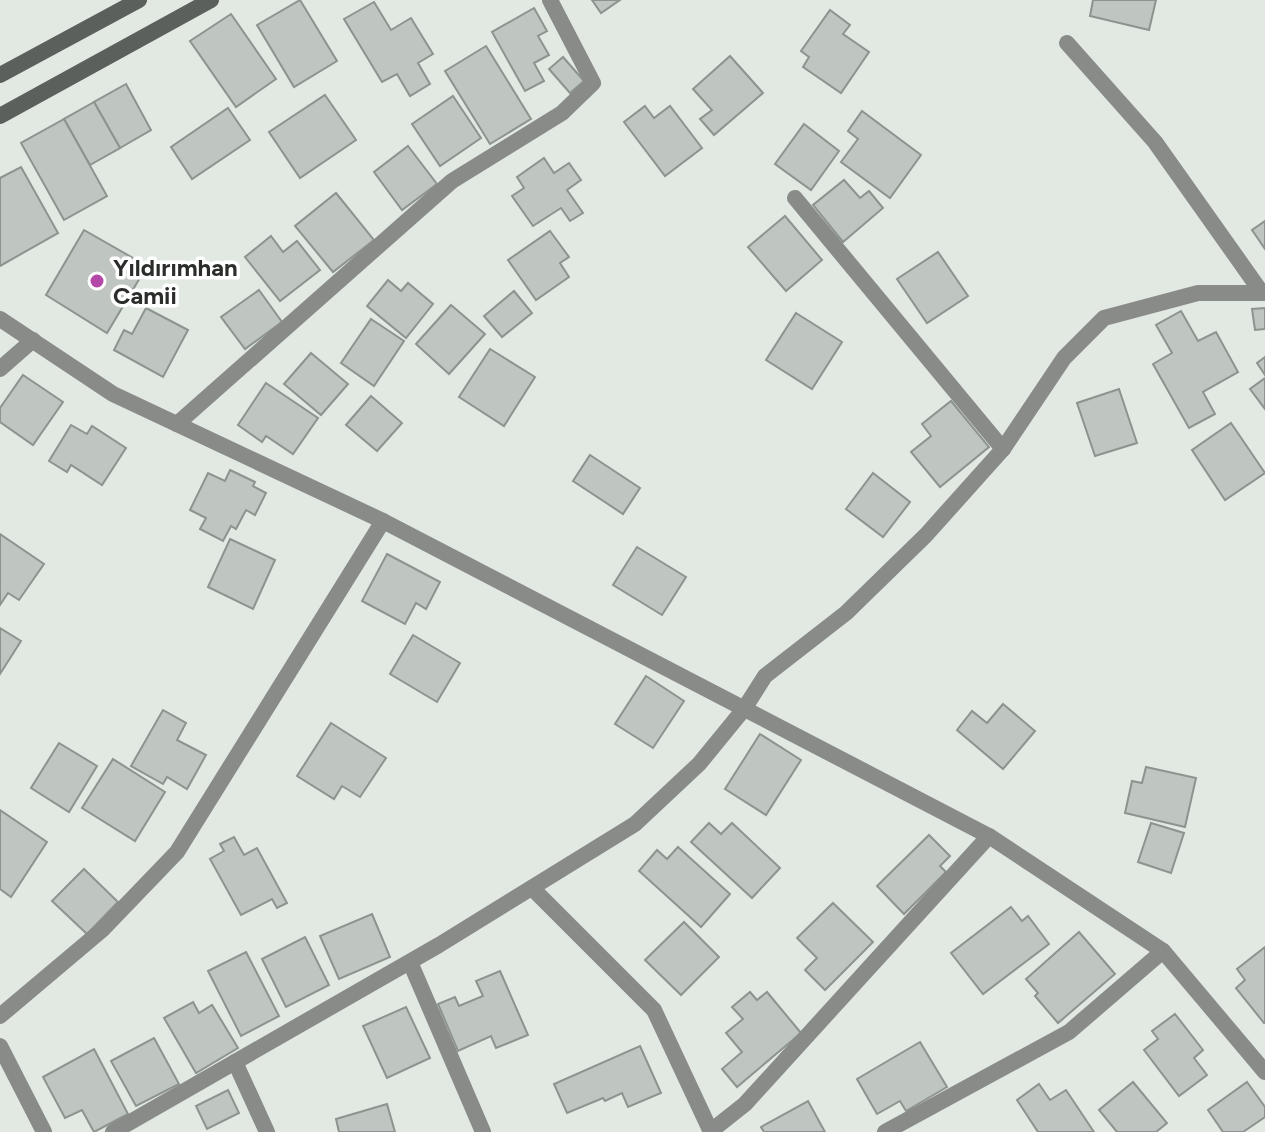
<svg xmlns="http://www.w3.org/2000/svg" width="1265" height="1132" viewBox="0 0 1265 1132" font-family="Figtree,sans-serif">
<style>
.building{fill:#bfc5c0;stroke:#8d938e;stroke-width:2}
.lines{fill:none;stroke-linecap:round;stroke-linejoin:round}
.minor{stroke:#898b89;stroke-width:16}
.secondary{stroke:#5c605d;stroke-width:16}
.poi-dot{fill:#b448a8;stroke:#fff;stroke-width:3}
.labels{text-anchor:middle;dominant-baseline:central;stroke-width:7;stroke-linejoin:round;paint-order:stroke}
.poi-label{font-size:24px;font-weight:bold;fill:#2a2d2a;stroke:#fff;text-anchor:start}
</style>
<rect width="100%" height="100%" fill="#e2e9e3"/>
<g class="building">
<polygon points="300,0 337,61 294,87 257,25"/>
<polygon points="592,0 620,0 601,13"/>
<polygon points="1093,0 1156,0 1149,30 1090,16"/>
<polygon points="374,2 391,30 411,18 433,54 418,63 430,84 410,96 397,74 382,82 344,19"/>
<polygon points="534,8 547,31 538,36 549,55 534,63 544,81 525,91 492,32"/>
<polygon points="830,10 850,25 843,34 869,52 841,93 803,67 809,57 801,51"/>
<polygon points="231,14 276,79 236,107 190,41"/>
<polygon points="486,46 531,119 490,144 445,71"/>
<polygon points="730,56 763,93 714,135 700,119 712,110 693,89"/>
<polygon points="563,57 584,81 570,93 549,69"/>
<polygon points="126,84 151,130 120,148 94,102"/>
<polygon points="325,95 356,140 300,178 269,132"/>
<polygon points="453,96 481,138 440,166 412,124"/>
<polygon points="94,102 120,148 90,165 64,119"/>
<polygon points="645,106 654,118 670,106 702,148 665,176 624,122"/>
<polygon points="228,108 250,140 192,179 171,147"/>
<polygon points="862,111 921,155 890,198 841,162 858,139 848,131"/>
<polygon points="64,119 107,196 64,220 21,143"/>
<polygon points="804,124 839,151 811,190 775,164"/>
<polygon points="408,146 437,184 402,210 374,172"/>
<polygon points="544,158 554,173 569,163 581,180 567,190 583,213 570,221 561,208 533,226 512,196 524,188 517,177"/>
<polygon points="21,167 58,233 0,266 0,178"/>
<polygon points="844,180 860,198 869,191 883,208 843,242 813,205"/>
<polygon points="336,193 374,240 333,272 295,226"/>
<polygon points="785,216 822,260 786,291 748,247"/>
<polygon points="1265,221 1265,249 1252,230"/>
<polygon points="84,230 147,266 107,333 46,295"/>
<polygon points="550,231 569,257 560,263 569,277 536,300 508,260"/>
<polygon points="271,236 283,252 297,241 320,270 280,301 245,257"/>
<polygon points="938,252 968,296 927,323 897,279"/>
<polygon points="388,280 401,291 408,283 433,304 406,338 367,306"/>
<polygon points="259,290 282,322 245,349 221,317"/>
<polygon points="514,291 532,313 502,337 484,316"/>
<polygon points="451,305 485,334 449,374 416,344"/>
<polygon points="146,308 188,330 163,377 114,350 124,330 132,334"/>
<polygon points="1265,308 1265,329 1255,330 1252,309"/>
<polygon points="1181,311 1198,341 1216,332 1238,372 1203,392 1215,414 1189,428 1153,364 1172,353 1156,325"/>
<polygon points="796,313 842,342 812,389 766,360"/>
<polygon points="371,319 404,341 374,386 341,363"/>
<polygon points="490,349 535,377 504,426 459,397"/>
<polygon points="311,353 348,384 321,415 284,384"/>
<polygon points="1265,357 1265,375 1257,363"/>
<polygon points="23,375 63,402 33,445 0,422 0,408"/>
<polygon points="1265,378 1265,409 1250,389"/>
<polygon points="266,383 318,418 293,454 266,436 262,442 238,425"/>
<polygon points="1119,389 1137,443 1095,456 1077,403"/>
<polygon points="371,396 402,423 377,451 346,425"/>
<polygon points="951,401 989,447 940,487 911,452 931,436 922,424"/>
<polygon points="1231,423 1265,473 1225,500 1192,450"/>
<polygon points="71,425 87,434 92,426 126,448 102,485 71,465 67,472 49,461"/>
<polygon points="590,455 640,488 623,514 573,481"/>
<polygon points="230,470 255,482 253,486 266,493 255,515 246,510 236,529 231,526 223,541 200,529 206,518 190,510 208,473 225,481"/>
<polygon points="873,473 910,502 883,537 846,509"/>
<polygon points="0,534 44,564 19,600 8,593 0,605"/>
<polygon points="230,539 275,560 253,609 208,587"/>
<polygon points="637,547 686,577 662,615 613,585"/>
<polygon points="387,554 440,582 426,609 416,603 405,624 362,601"/>
<polygon points="0,628 21,641 0,674"/>
<polygon points="413,635 460,663 437,702 390,674"/>
<polygon points="646,676 684,701 653,748 615,724"/>
<polygon points="1003,704 1035,731 1003,769 957,730 972,711 987,723"/>
<polygon points="163,710 186,723 177,740 206,755 187,789 167,777 163,784 131,766"/>
<polygon points="331,723 386,758 360,797 342,786 334,799 297,776"/>
<polygon points="760,734 801,760 766,815 725,789"/>
<polygon points="59,743 97,766 69,812 31,788"/>
<polygon points="113,759 165,792 135,841 82,808"/>
<polygon points="1146,767 1196,778 1185,827 1125,813 1132,781 1142,783"/>
<polygon points="0,810 47,842 11,897 0,889"/>
<polygon points="709,823 721,834 732,823 780,868 752,898 691,842"/>
<polygon points="1151,823 1184,833 1171,873 1138,862"/>
<polygon points="929,835 950,856 940,866 946,872 904,914 877,886"/>
<polygon points="234,837 244,855 257,848 287,903 277,908 272,899 241,915 210,859 224,851 220,844"/>
<polygon points="678,847 730,894 701,927 639,871 657,850 667,859"/>
<polygon points="84,869 118,902 87,934 52,901"/>
<polygon points="833,903 873,942 825,990 805,970 817,958 797,938"/>
<polygon points="1011,907 1022,921 1028,916 1049,944 983,994 951,953"/>
<polygon points="372,914 390,957 339,979 320,936"/>
<polygon points="684,922 719,957 681,995 645,960"/>
<polygon points="1079,932 1115,974 1058,1023 1035,996 1038,993 1026,979"/>
<polygon points="305,937 329,985 286,1007 262,959"/>
<polygon points="1265,947 1265,1022 1264,1023 1236,988 1245,980 1237,969"/>
<polygon points="246,952 279,1016 241,1036 208,971"/>
<polygon points="500,971 528,1035 496,1048 491,1036 458,1051 438,1004 455,997 459,1006 483,996 476,981"/>
<polygon points="750,992 757,1000 767,992 801,1033 737,1087 722,1069 742,1052 726,1033 743,1019 732,1007"/>
<polygon points="193,1002 199,1013 212,1005 238,1048 196,1073 164,1018"/>
<polygon points="406,1007 430,1058 387,1078 363,1026"/>
<polygon points="1175,1014 1203,1050 1194,1058 1207,1075 1179,1096 1144,1050 1158,1039 1152,1031"/>
<polygon points="154,1038 179,1084 136,1106 111,1061"/>
<polygon points="920,1042 947,1087 906,1111 900,1101 877,1114 857,1079"/>
<polygon points="640,1046 661,1093 628,1107 622,1093 605,1101 603,1098 567,1113 554,1084"/>
<polygon points="94,1049 128,1114 94,1132 82,1110 65,1118 43,1077"/>
<polygon points="1133,1082 1167,1123 1156,1132 1117,1132 1099,1110"/>
<polygon points="1247,1082 1265,1107 1265,1117 1243,1132 1223,1132 1208,1110"/>
<polygon points="1039,1084 1050,1100 1066,1090 1094,1132 1038,1132 1017,1100"/>
<polygon points="228,1090 239,1113 207,1129 196,1106"/>
<polygon points="808,1101 825,1132 764,1132 761,1127"/>
<polygon points="387,1104 395,1132 339,1132 336,1119"/>
</g>
<g class="lines">
<g class="minor">
<polyline points="1067,43 1155,142 1262,293"/>
<polyline points="795,198 1003,449"/>
<polyline points="0,319 113,394 383,521 989,836 1163,951 1265,1072"/>
<polyline points="0,369 33,340"/>
<polyline points="177,424 452,181 562,113 593,83 550,0"/>
<polyline points="532,888 654,1010 711,1132"/>
<polyline points="410,962 483,1132"/>
<polyline points="0,1016 102,930 177,852 383,521"/>
<polyline points="0,1046 44,1132"/>
<polyline points="235,1062 267,1132"/>
<polyline points="711,1131 745,1104 989,836"/>
<polyline points="113,1132 439,945 635,824 699,764 744,709 765,676 846,613 926,535 1003,449 1064,358 1104,318 1198,293 1265,293"/>
<polyline points="885,1132 1069,1032 1163,951"/>
</g>
<g class="secondary">
<polyline points="0,75 139,0"/>
<polyline points="0,116 211,0"/>
</g>
</g>
<circle class="poi-dot" cx="97" cy="281" r="8"/>
<g class="labels">
<g class="poi-label">
<text x="113" y="267">Yıldırımhan<tspan x="113" dy="28">Camii</tspan></text>
</g>
</g>
</svg>
